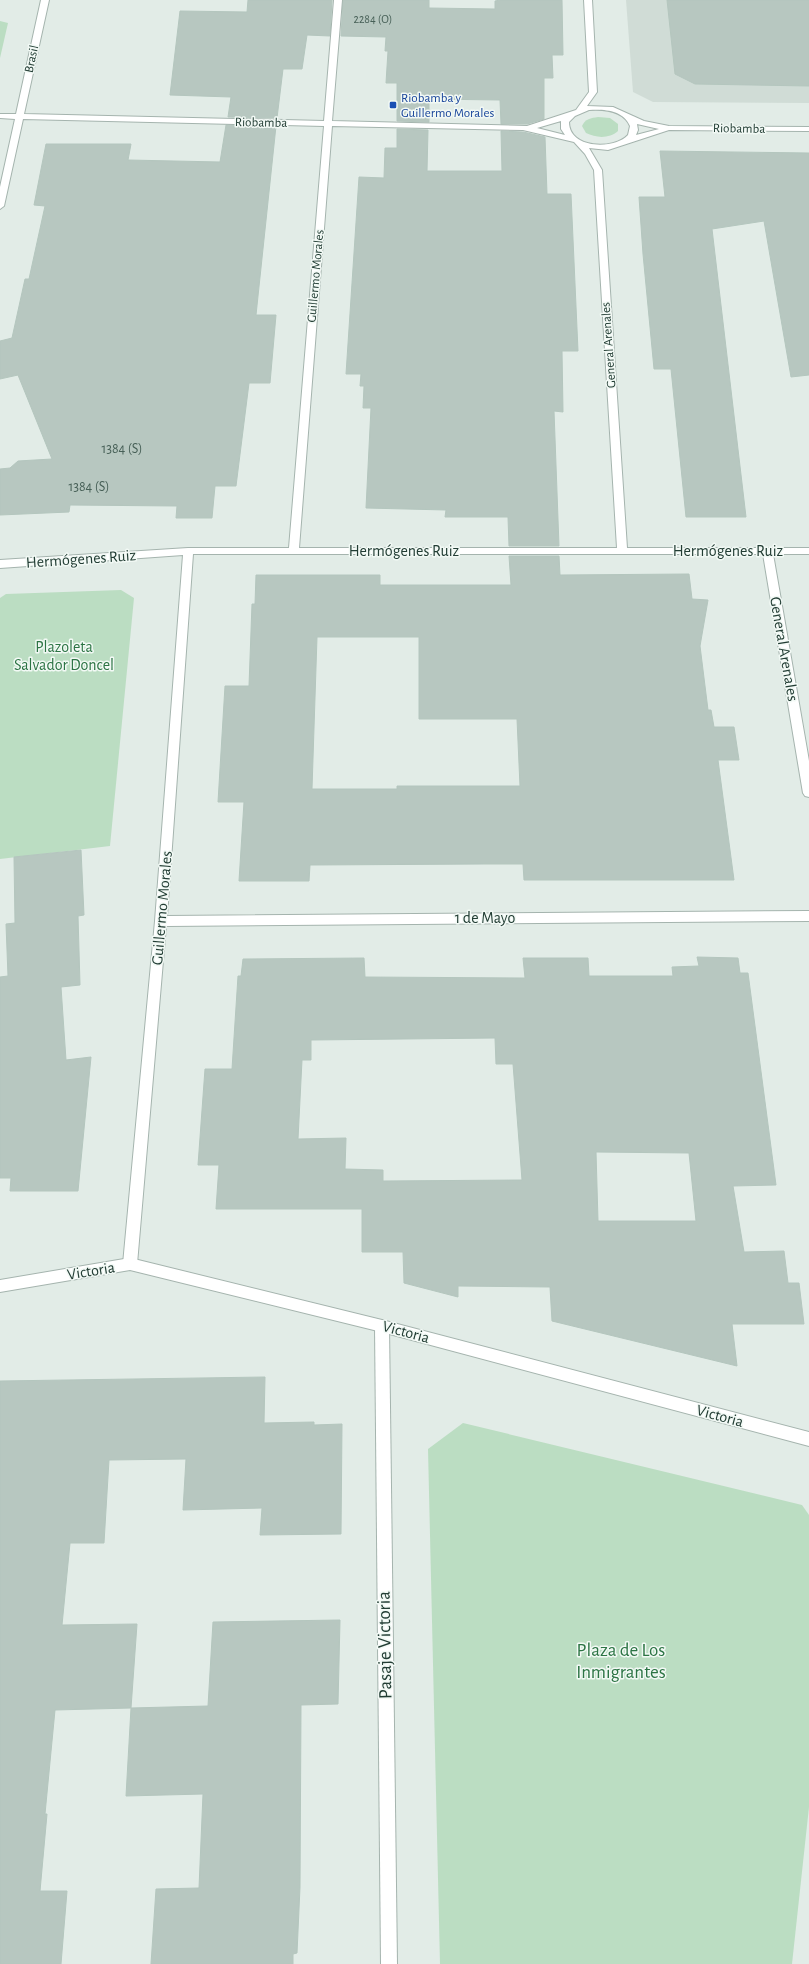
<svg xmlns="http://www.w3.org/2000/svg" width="809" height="1964" viewBox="0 0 809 1964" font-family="'Alegreya Sans',sans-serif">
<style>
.built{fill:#d0dcd6}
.green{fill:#bbddc2}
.building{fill:#b7c7c0;stroke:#b4c6be;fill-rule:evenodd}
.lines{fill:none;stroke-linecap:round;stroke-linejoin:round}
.minor-casing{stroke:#a5b4ae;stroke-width:2}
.tertiary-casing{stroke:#a5b4ae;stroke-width:2}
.minor{fill:#fff;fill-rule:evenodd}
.tertiary{fill:#fff;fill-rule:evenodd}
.transit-dot{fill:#1a4fb4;stroke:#f2f9f5;stroke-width:1.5}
.labels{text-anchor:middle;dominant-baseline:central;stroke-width:3;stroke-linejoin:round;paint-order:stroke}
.far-number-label{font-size:12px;fill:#476057}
.far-street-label{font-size:13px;fill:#223d34;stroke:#f2f9f5}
.far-transit-label{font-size:13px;fill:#164399;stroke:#f2f9f5;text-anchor:start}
.number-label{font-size:14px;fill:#476057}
.street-label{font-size:16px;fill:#223d34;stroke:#f2f9f5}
.park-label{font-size:16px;fill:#2c7444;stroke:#f2f9f5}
.near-street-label{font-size:19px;fill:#223d34;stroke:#f2f9f5}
.near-park-label{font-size:19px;fill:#2c7444;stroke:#f2f9f5}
</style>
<rect width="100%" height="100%" fill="#e2ece7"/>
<polygon class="built" points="626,0 809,0 809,103 653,102 633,92"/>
<g class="green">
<polygon points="0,21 8,23 0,58"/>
<path d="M598,117L610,118L618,124V131C609,139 596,138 586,133L582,126C585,119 591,118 598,117Z"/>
<polygon points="121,590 134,598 110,846 0,859 0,598 6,594"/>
<polygon points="463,1423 802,1505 809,1515 809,1807 792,1964 440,1964 428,1449"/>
</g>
<g class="building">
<polygon points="248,0 332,0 330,36 307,35 302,69 283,69 277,118 228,117 231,97 170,95 180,11 247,12"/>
<polygon points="343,0 429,0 429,8 495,9 495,1 500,0 562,0 563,55 552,55 553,78 544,78 544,119 527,124 501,124 500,100 429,99 429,122 397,121 397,83 386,83 388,51 385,51 386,37 341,36"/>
<polygon points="667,0 809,0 809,86 695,84 675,74"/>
<polygon points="226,125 276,126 256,315 276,315 270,383 249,383 236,486 215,486 212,518 176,518 177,506 70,505 69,512 0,515 0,469 10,468 18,461 52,459 18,375 0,379 0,341 12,338 25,279 29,279 45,206 34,205 46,144 131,144 128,160 220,162"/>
<polygon points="397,129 428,130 427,171 502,171 501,131 523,132 545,137 547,194 571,194 578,351 562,351 563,412 554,411 559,546 509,546 508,517 445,517 446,510 366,508 371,408 363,408 364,386 360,386 361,374 346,374 359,177 384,178 385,148 397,148"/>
<polygon points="660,151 809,153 809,375 791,377 764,221 712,229 746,517 686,517 671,369 654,369 643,254 639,197 665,197"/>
<path d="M509,556H559L560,575L689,574L692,599L708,600L700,646L708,710H711L714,727H734L739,760H718L734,880H524L523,864H483L310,865L309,881H239L244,802H218L225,686H249L252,604H255L256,575H380V585H511ZM317,637H419V719H517L520,786H397V789H312Z"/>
<polygon points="81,850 84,915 78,916 80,985 61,987 66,1060 91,1057 78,1191 10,1191 11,1178 0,1178 0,977 8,976 6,924 15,923 14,857"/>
<path d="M697,957L738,958L740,973H748L776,1185L733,1186L744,1252L784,1251L788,1283H799L804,1324H732L737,1366L552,1321L550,1287L458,1286V1297L404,1283L403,1252H362V1209H216L219,1165H198L205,1069H232L238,976H241L243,959L364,958L365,977L525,978L523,958H588L589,976H673L672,967L699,966ZM495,1038L496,1064H513L522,1180L383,1181V1170L345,1169L346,1138L298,1139L302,1060H311V1040ZM596,1152L689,1153L696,1221H598Z"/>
<polygon points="265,1377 264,1423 314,1422 314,1425 342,1424 341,1534 260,1535 262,1508 183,1510 186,1459 109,1460 104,1543 70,1543 62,1625 137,1624 131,1708 55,1710 45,1814 47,1814 40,1891 67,1891 61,1964 0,1964 0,1381"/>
<polygon points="340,1620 338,1704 301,1705 300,1887 297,1953 293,1954 293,1964 151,1964 156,1889 199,1888 203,1794 126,1796 131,1708 208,1706 213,1622"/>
</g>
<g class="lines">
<g class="minor-casing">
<g id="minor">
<path d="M41,0H49L24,114L324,121L334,0H342L332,121L527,126L576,110L589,92L584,0H592L597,92L587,106L613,107L644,121L669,126L809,127V131L669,130L608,150L589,148L602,170L627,548H809V554H773L809,761V797L805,796L803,793L763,554H193L167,916L809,911V921L166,926L137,1264L135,1268L130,1270L125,1268L123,1264L155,921L183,555L0,568V560L188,548H289L324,126L23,119L4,206L0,209V187L15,119L0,118V114H16ZM589,110C604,109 623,110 630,126L628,135C614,150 569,149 569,122L575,116ZM561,121V129L565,135L537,128ZM637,124L659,129L636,135L638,130ZM332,126L523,130L574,142L585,154L594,170L617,548H299Z"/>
<polygon points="382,1320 387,1322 389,1326 397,1964 381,1964 375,1326 377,1322"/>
</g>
</g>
<g class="tertiary-casing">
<polygon id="tertiary" points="130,1258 382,1320 809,1432 809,1446 382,1332 130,1270 0,1292 0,1280"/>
</g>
<use href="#minor" class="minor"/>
<use href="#tertiary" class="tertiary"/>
</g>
<rect class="transit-dot" x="389" y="101" width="8" height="8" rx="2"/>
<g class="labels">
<g class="far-number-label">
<text x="373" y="19">2284 (O)</text>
</g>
<g class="far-street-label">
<text transform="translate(32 59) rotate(-78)">Brasil</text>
<text transform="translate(261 123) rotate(1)">Riobamba</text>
<text transform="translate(739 129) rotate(1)">Riobamba</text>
<text transform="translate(316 276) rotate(-85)">Guillermo Morales</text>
<text transform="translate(609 345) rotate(-94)">General Arenales</text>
</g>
<g class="far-transit-label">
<text x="401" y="98">Riobamba y<tspan x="401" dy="15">Guillermo Morales</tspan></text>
</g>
<g class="number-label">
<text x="122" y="449">1384 (S)</text>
<text x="89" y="487">1384 (S)</text>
</g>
<g class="street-label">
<text x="404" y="551">Hermógenes Ruiz</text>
<text x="728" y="551">Hermógenes Ruiz</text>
<text transform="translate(81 559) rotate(-4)">Hermógenes Ruiz</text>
<text transform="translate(784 649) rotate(80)">General Arenales</text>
<text transform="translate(162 908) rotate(-85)">Guillermo Morales</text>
<text x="485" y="918">1 de Mayo</text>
<text transform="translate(91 1271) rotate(-9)">Victoria</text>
<text transform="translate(406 1332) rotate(15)">Victoria</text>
<text transform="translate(720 1416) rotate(15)">Victoria</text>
</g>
<g class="park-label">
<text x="64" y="647">Plazoleta<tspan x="64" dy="18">Salvador Doncel</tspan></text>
</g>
<g class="near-street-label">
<text transform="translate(385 1645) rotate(-91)">Pasaje Victoria</text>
</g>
<g class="near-park-label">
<text x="621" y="1650">Plaza de Los<tspan x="621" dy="22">Inmigrantes</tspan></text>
</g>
</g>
</svg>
